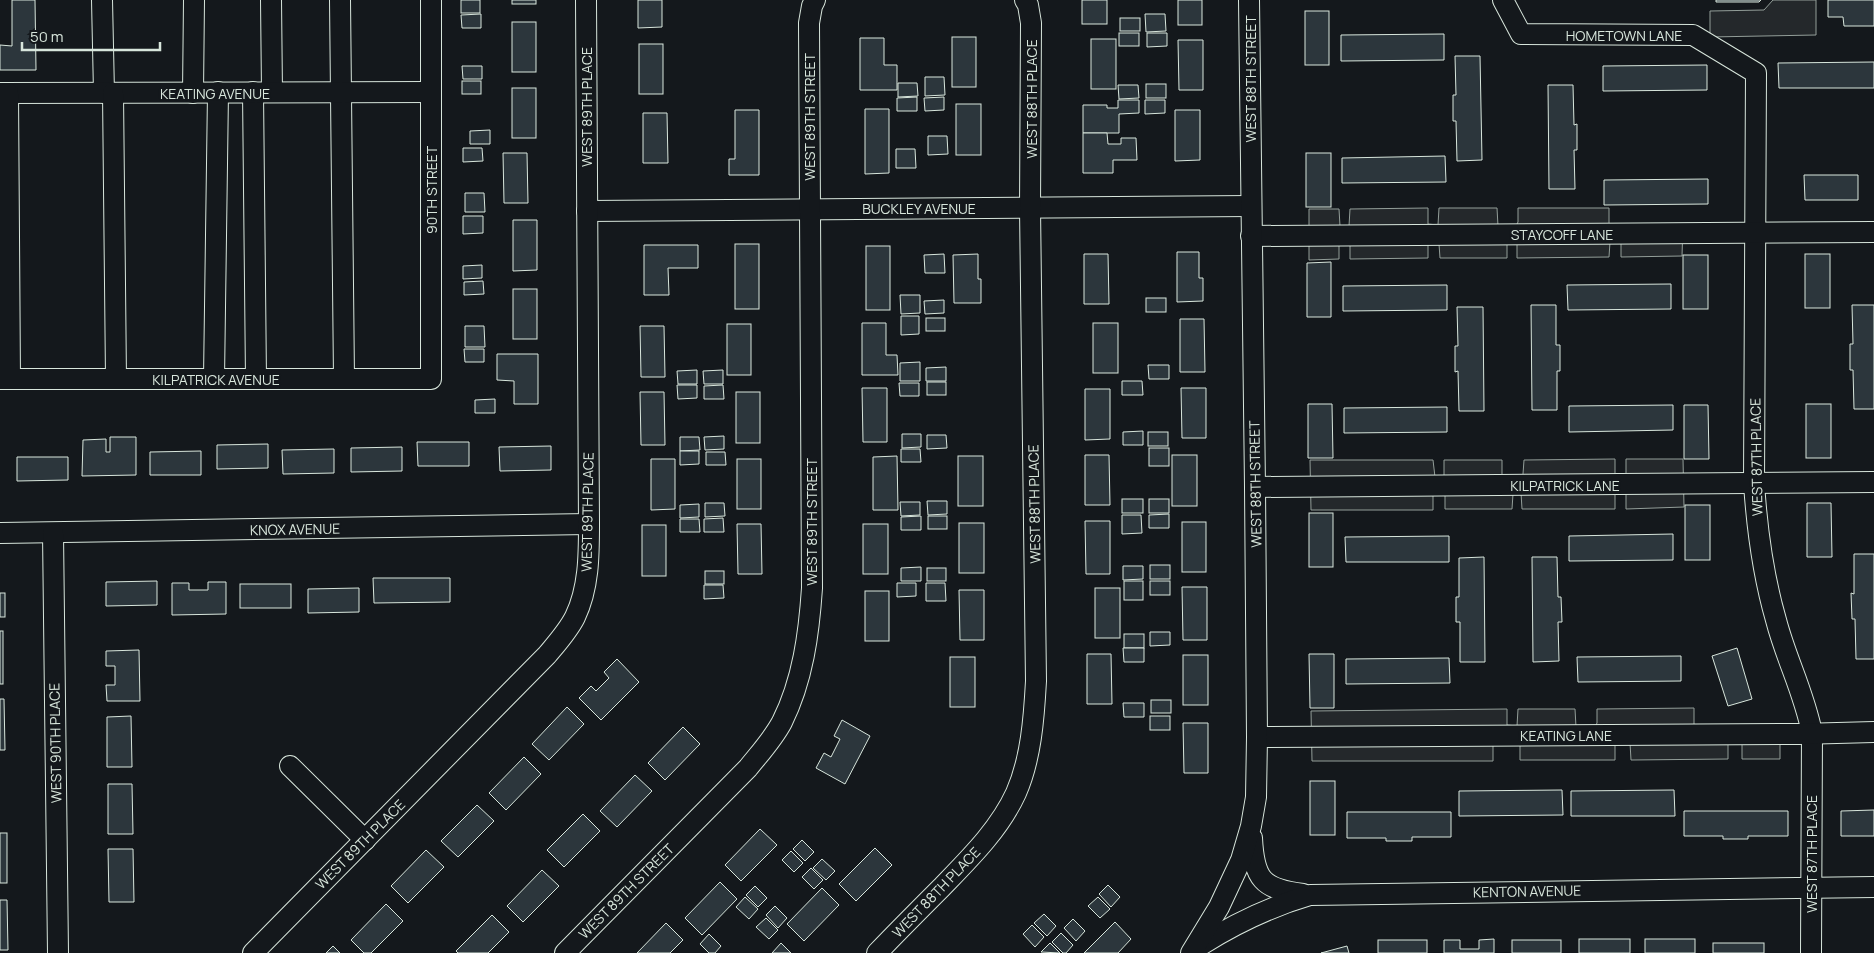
<svg xmlns="http://www.w3.org/2000/svg" width="1874" height="953" viewBox="0 0 1874 953" font-family="Manrope,sans-serif">
<style>
.parking{fill:#24282b;stroke:#939e99}
.building{fill:#2c363c;stroke:#d8e6dc}
.lines{fill:none;stroke-linecap:round;stroke-linejoin:round}
.minor-casing{stroke:#d8e6dc;stroke-width:22}
.minor{stroke:#14181c;stroke-width:20}
.labels{text-anchor:middle;dominant-baseline:central;stroke-width:4;stroke-linejoin:round;paint-order:stroke}
.street-label{font-size:14px;fill:#d8e6dc;stroke:#14181c}
</style>
<rect width="100%" height="100%" fill="#14181c"/>
<g class="parking">
<polygon points="1773,0 1816,0 1816,35 1710,37 1710,11 1764,10"/>
<polygon points="1428,208 1428,224 1438,225 1439,208 1497,208 1498,226 1516,226 1518,222 1518,208 1609,208 1609,224 1683,224 1682,256 1621,257 1621,242 1610,242 1609,257 1517,258 1517,243 1507,243 1507,258 1440,258 1439,244 1428,244 1428,258 1350,259 1350,244 1339,243 1339,259 1309,260 1309,209 1339,209 1340,226 1349,226 1350,209"/>
<polygon points="1615,459 1615,475 1626,476 1626,459 1683,459 1684,507 1626,509 1626,494 1615,494 1615,509 1522,509 1521,493 1513,494 1512,509 1445,509 1445,495 1433,495 1433,510 1311,510 1310,460 1433,460 1435,477 1444,476 1444,460 1502,460 1502,476 1521,477 1523,474 1524,460"/>
<polygon points="1694,708 1694,725 1780,743 1780,759 1742,759 1742,744 1728,744 1728,759 1631,760 1630,743 1615,743 1615,760 1520,760 1520,745 1493,745 1493,761 1312,761 1311,711 1507,709 1507,725 1517,726 1518,709 1575,709 1576,727 1595,727 1597,723 1597,709"/>
</g>
<g class="building">
<polygon points="12,0 35,0 36,70 0,70 0,45 12,46"/>
<rect x="461" y="0" width="19" height="13"/>
<rect x="512" y="0" width="24" height="4"/>
<polygon points="638,0 662,0 662,27 638,28"/>
<rect x="1082" y="0" width="25" height="24"/>
<rect x="1178" y="0" width="24" height="25"/>
<polygon points="1716,0 1761,0 1759,2 1716,2"/>
<polygon points="1828,0 1874,0 1874,26 1844,26 1843,17 1828,17"/>
<rect x="1305" y="11" width="24" height="54"/>
<polygon points="481,14 481,28 462,28 461,15"/>
<polygon points="1145,14 1165,14 1166,31 1146,32"/>
<rect x="1120" y="18" width="20" height="13"/>
<rect x="512" y="22" width="24" height="50"/>
<rect x="1119" y="33" width="20" height="13"/>
<polygon points="1147,33 1167,33 1167,46 1147,47"/>
<polygon points="1444,34 1444,60 1341,61 1341,35"/>
<rect x="952" y="37" width="24" height="50"/>
<polygon points="860,38 884,38 884,65 897,65 897,90 860,90"/>
<rect x="1091" y="39" width="25" height="50"/>
<polygon points="1178,40 1203,40 1203,90 1179,90"/>
<rect x="639" y="44" width="24" height="50"/>
<polygon points="1455,56 1480,56 1482,160 1457,161 1456,121 1453,121 1453,95 1456,95"/>
<polygon points="1874,62 1874,88 1779,88 1778,63"/>
<polygon points="1707,65 1707,90 1603,91 1603,66"/>
<polygon points="462,66 482,66 482,79 463,79"/>
<polygon points="925,77 944,77 945,95 925,96"/>
<rect x="462" y="81" width="19" height="13"/>
<polygon points="898,83 917,83 918,96 898,97"/>
<rect x="1146" y="84" width="20" height="14"/>
<polygon points="1118,85 1138,85 1139,98 1119,99"/>
<polygon points="1548,85 1573,85 1574,125 1577,124 1577,150 1574,150 1575,189 1549,189"/>
<rect x="512" y="88" width="24" height="50"/>
<polygon points="917,97 917,111 897,111 897,98"/>
<polygon points="944,97 944,110 925,111 924,98"/>
<polygon points="1118,100 1139,100 1139,113 1119,114 1119,133 1083,133 1083,105 1107,105 1107,108 1118,108"/>
<polygon points="1145,100 1165,100 1165,113 1145,114"/>
<rect x="956" y="104" width="25" height="51"/>
<polygon points="865,109 889,109 889,173 865,174"/>
<polygon points="735,110 759,110 759,175 729,175 729,159 735,159"/>
<polygon points="1175,110 1200,110 1200,160 1175,161"/>
<polygon points="643,113 667,113 668,163 643,163"/>
<polygon points="490,130 490,144 470,144 470,131"/>
<polygon points="1083,133 1107,133 1108,144 1121,144 1121,138 1136,138 1137,160 1113,160 1113,173 1083,173"/>
<polygon points="928,136 947,136 948,154 928,155"/>
<polygon points="463,148 482,148 483,161 463,162"/>
<polygon points="896,149 915,149 916,168 896,168"/>
<polygon points="503,153 527,153 528,203 504,203"/>
<rect x="1306" y="153" width="25" height="54"/>
<polygon points="1445,156 1446,182 1342,183 1342,158"/>
<polygon points="1804,175 1858,175 1858,200 1805,200"/>
<polygon points="1708,179 1708,204 1604,205 1604,180"/>
<polygon points="465,193 484,193 485,212 465,212"/>
<polygon points="463,216 483,216 483,233 463,234"/>
<polygon points="513,220 537,220 537,270 513,271"/>
<rect x="735" y="244" width="24" height="65"/>
<polygon points="644,245 698,245 698,268 668,268 669,295 644,295"/>
<rect x="866" y="246" width="24" height="64"/>
<polygon points="1177,252 1199,252 1199,278 1203,278 1203,301 1177,302"/>
<polygon points="944,254 945,273 925,273 924,255"/>
<polygon points="978,254 978,279 981,279 981,303 954,303 953,255"/>
<polygon points="1084,254 1108,254 1109,304 1084,304"/>
<rect x="1805" y="254" width="25" height="54"/>
<rect x="1683" y="255" width="25" height="54"/>
<polygon points="1331,262 1331,317 1307,317 1307,263"/>
<polygon points="482,265 482,278 463,279 463,266"/>
<polygon points="483,281 484,294 464,295 464,282"/>
<polygon points="1671,284 1671,309 1568,310 1567,285"/>
<polygon points="1447,285 1447,310 1343,311 1343,286"/>
<rect x="513" y="289" width="24" height="50"/>
<polygon points="900,295 920,295 920,313 901,314"/>
<rect x="1146" y="298" width="20" height="14"/>
<polygon points="944,300 944,313 925,314 924,301"/>
<polygon points="1531,305 1556,305 1556,345 1560,345 1560,371 1557,371 1557,410 1532,410"/>
<polygon points="1852,305 1874,305 1874,409 1854,409 1853,370 1850,370 1850,344 1853,344"/>
<polygon points="1457,307 1483,307 1484,411 1459,411 1458,371 1455,372 1455,346 1458,346"/>
<polygon points="901,316 919,316 919,334 901,335"/>
<rect x="926" y="318" width="19" height="13"/>
<polygon points="1180,319 1204,319 1205,372 1180,372"/>
<polygon points="862,323 886,323 886,355 897,355 898,375 862,375"/>
<rect x="1093" y="323" width="25" height="50"/>
<rect x="727" y="324" width="24" height="51"/>
<polygon points="465,326 484,326 485,347 465,347"/>
<polygon points="640,326 664,326 665,377 641,377"/>
<polygon points="464,349 484,349 484,362 465,362"/>
<polygon points="497,354 538,354 538,404 514,404 514,381 497,380"/>
<polygon points="920,362 920,381 900,381 900,363"/>
<polygon points="1148,365 1169,365 1169,379 1149,379"/>
<polygon points="946,367 946,381 926,381 926,368"/>
<polygon points="697,370 697,384 678,384 677,371"/>
<polygon points="723,370 723,384 704,384 703,371"/>
<polygon points="1122,381 1142,381 1143,395 1122,395"/>
<rect x="927" y="382" width="19" height="13"/>
<polygon points="899,383 919,383 919,396 900,396"/>
<polygon points="677,385 697,385 697,398 678,399"/>
<polygon points="723,385 724,399 704,399 704,386"/>
<polygon points="862,388 887,388 887,442 863,442"/>
<polygon points="1181,388 1206,388 1206,438 1182,438"/>
<polygon points="1085,389 1110,389 1110,439 1085,440"/>
<polygon points="640,392 664,392 665,445 641,445"/>
<rect x="736" y="392" width="24" height="51"/>
<polygon points="495,399 495,413 475,413 475,400"/>
<polygon points="1308,404 1332,404 1333,458 1308,458"/>
<rect x="1806" y="404" width="25" height="54"/>
<polygon points="1673,405 1673,430 1569,432 1569,406"/>
<polygon points="1684,405 1708,405 1709,459 1684,459"/>
<polygon points="1447,407 1447,432 1344,433 1344,408"/>
<polygon points="1143,431 1143,445 1123,445 1123,432"/>
<rect x="1148" y="432" width="20" height="14"/>
<polygon points="902,434 921,434 921,447 902,448"/>
<polygon points="927,435 946,435 947,448 927,449"/>
<polygon points="724,436 724,449 705,450 704,437"/>
<polygon points="110,437 136,437 136,475 82,476 83,440 106,439 106,452 110,452"/>
<polygon points="680,437 699,437 700,450 680,451"/>
<polygon points="417,442 469,442 469,466 418,466"/>
<polygon points="268,444 268,468 217,469 217,445"/>
<polygon points="551,446 551,470 500,471 499,447"/>
<polygon points="402,447 402,471 351,472 351,448"/>
<rect x="1149" y="448" width="20" height="18"/>
<polygon points="334,449 334,473 283,474 282,450"/>
<polygon points="901,449 920,449 921,462 901,462"/>
<polygon points="201,451 201,475 150,475 150,452"/>
<polygon points="680,451 699,451 699,464 680,465"/>
<polygon points="706,452 725,452 726,465 706,465"/>
<polygon points="1085,455 1109,455 1110,505 1085,505"/>
<rect x="1172" y="455" width="25" height="51"/>
<polygon points="897,456 898,510 873,510 873,457"/>
<rect x="958" y="456" width="25" height="50"/>
<polygon points="17,457 68,457 68,480 17,481"/>
<polygon points="651,459 675,459 675,509 651,510"/>
<rect x="737" y="459" width="24" height="50"/>
<rect x="1122" y="499" width="21" height="14"/>
<rect x="1149" y="499" width="20" height="14"/>
<polygon points="927,501 947,501 947,514 928,515"/>
<polygon points="900,502 920,502 920,515 901,516"/>
<polygon points="705,503 724,503 725,516 705,517"/>
<polygon points="1807,503 1831,503 1832,557 1807,557"/>
<polygon points="699,504 699,517 680,518 680,505"/>
<rect x="1685" y="505" width="25" height="55"/>
<rect x="1309" y="513" width="24" height="54"/>
<polygon points="1169,514 1169,528 1149,528 1149,515"/>
<polygon points="1122,515 1141,515 1142,533 1122,534"/>
<polygon points="921,516 921,530 901,530 901,517"/>
<rect x="928" y="516" width="19" height="13"/>
<polygon points="723,518 724,532 704,532 704,519"/>
<polygon points="680,519 699,519 700,532 680,532"/>
<polygon points="1085,521 1110,521 1110,574 1086,574"/>
<rect x="1182" y="522" width="24" height="50"/>
<rect x="959" y="523" width="25" height="50"/>
<polygon points="737,524 761,524 762,574 738,574"/>
<rect x="863" y="524" width="25" height="50"/>
<rect x="642" y="525" width="24" height="51"/>
<polygon points="1673,534 1673,560 1569,561 1569,536"/>
<polygon points="1449,536 1449,562 1346,562 1345,537"/>
<polygon points="1854,554 1874,554 1874,659 1856,659 1855,619 1852,619 1851,593 1854,594"/>
<polygon points="1484,557 1485,662 1460,662 1460,622 1456,622 1456,597 1459,597 1459,558"/>
<polygon points="1532,557 1557,557 1558,597 1561,597 1562,622 1558,622 1559,661 1533,662"/>
<rect x="1150" y="565" width="20" height="14"/>
<polygon points="1123,566 1143,566 1143,579 1123,580"/>
<polygon points="921,567 921,581 901,581 901,568"/>
<rect x="927" y="568" width="19" height="13"/>
<rect x="705" y="571" width="19" height="13"/>
<polygon points="373,578 450,578 450,602 374,603"/>
<polygon points="157,581 157,605 106,606 106,582"/>
<rect x="1124" y="581" width="19" height="19"/>
<rect x="1150" y="581" width="20" height="14"/>
<polygon points="208,582 226,582 226,614 172,615 172,583 189,583 189,590 208,590"/>
<polygon points="897,583 916,583 916,596 897,597"/>
<polygon points="926,583 945,583 946,601 926,601"/>
<rect x="240" y="584" width="51" height="24"/>
<polygon points="704,585 723,585 724,598 704,599"/>
<polygon points="1182,587 1207,587 1207,640 1183,640"/>
<polygon points="359,588 359,612 308,613 308,589"/>
<rect x="1095" y="588" width="25" height="50"/>
<polygon points="959,590 984,590 984,640 960,640"/>
<rect x="865" y="591" width="24" height="50"/>
<rect x="0" y="593" width="5" height="24"/>
<rect x="0" y="631" width="3" height="53"/>
<polygon points="1150,632 1170,632 1170,645 1150,646"/>
<rect x="1124" y="634" width="20" height="14"/>
<polygon points="1123,648 1144,648 1144,662 1124,662"/>
<polygon points="1737,648 1752,699 1728,706 1712,656"/>
<polygon points="139,650 140,701 107,701 106,685 115,685 115,666 106,666 106,651"/>
<polygon points="1087,654 1111,654 1112,704 1087,704"/>
<polygon points="1309,654 1334,654 1334,708 1310,708"/>
<rect x="1183" y="655" width="25" height="50"/>
<polygon points="1681,656 1681,681 1578,682 1577,657"/>
<rect x="950" y="657" width="25" height="50"/>
<polygon points="1449,658 1450,683 1346,684 1346,659"/>
<polygon points="617,659 639,682 601,720 579,698 591,686 596,691 609,678 604,672"/>
<polygon points="0,699 4,699 5,750 0,750"/>
<rect x="1151" y="700" width="20" height="13"/>
<polygon points="1123,703 1144,703 1144,717 1124,717"/>
<polygon points="567,707 584,724 549,760 532,744"/>
<polygon points="131,716 132,767 107,767 107,717"/>
<rect x="1150" y="716" width="20" height="14"/>
<polygon points="842,720 870,736 845,784 816,768 824,753 831,757 840,739 834,736"/>
<polygon points="1183,723 1208,723 1208,773 1184,773"/>
<polygon points="683,727 700,744 665,780 648,763"/>
<polygon points="524,757 541,774 506,810 489,793"/>
<polygon points="635,775 652,791 617,827 600,811"/>
<rect x="1310" y="781" width="25" height="54"/>
<polygon points="108,784 132,784 133,834 108,834"/>
<polygon points="1562,790 1563,815 1459,816 1459,791"/>
<polygon points="1674,790 1675,816 1571,816 1571,791"/>
<polygon points="477,805 494,821 458,857 441,841"/>
<polygon points="1874,810 1874,836 1841,836 1841,811"/>
<polygon points="1684,811 1788,811 1788,836 1748,836 1748,839 1723,839 1723,836 1684,836"/>
<polygon points="1347,812 1451,812 1451,837 1412,837 1412,841 1386,841 1386,838 1347,838"/>
<polygon points="583,814 600,831 564,867 547,850"/>
<polygon points="760,829 777,845 741,881 725,865"/>
<rect x="0" y="833" width="7" height="50"/>
<polygon points="802,840 814,852 805,861 793,849"/>
<polygon points="875,848 892,865 856,901 839,884"/>
<polygon points="108,849 133,849 134,902 109,902"/>
<polygon points="426,850 444,867 408,903 391,886"/>
<polygon points="791,851 803,863 794,872 782,860"/>
<polygon points="822,859 835,871 826,880 813,868"/>
<polygon points="811,868 823,880 814,889 802,877"/>
<polygon points="542,870 559,886 523,922 507,906"/>
<polygon points="720,882 737,899 702,935 685,918"/>
<polygon points="1108,885 1120,897 1111,907 1099,894"/>
<polygon points="755,886 767,898 758,907 746,895"/>
<polygon points="822,888 839,905 804,941 787,924"/>
<polygon points="745,897 758,909 749,919 736,907"/>
<polygon points="1098,897 1110,909 1100,918 1088,906"/>
<polygon points="0,900 7,900 8,950 0,950"/>
<polygon points="386,904 403,921 371,953 364,953 351,940"/>
<polygon points="775,906 787,918 778,928 766,915"/>
<polygon points="1044,914 1056,926 1047,936 1034,923"/>
<polygon points="492,915 509,932 488,953 458,953 456,951"/>
<polygon points="766,918 778,930 769,939 756,927"/>
<polygon points="1073,919 1085,931 1076,941 1064,928"/>
<polygon points="1115,922 1131,939 1118,953 1084,953"/>
<polygon points="666,923 683,940 670,953 637,953"/>
<polygon points="1032,925 1044,937 1035,947 1023,934"/>
<polygon points="1061,933 1073,945 1066,953 1063,953 1052,942"/>
<polygon points="709,934 721,946 715,953 709,953 700,944"/>
<polygon points="1494,939 1494,953 1444,953 1444,940 1460,940 1460,949 1479,949 1479,940"/>
<rect x="1579" y="939" width="51" height="14"/>
<rect x="1645" y="939" width="50" height="14"/>
<rect x="1378" y="940" width="49" height="13"/>
<rect x="1512" y="940" width="49" height="13"/>
<polygon points="781,943 791,953 772,953"/>
<polygon points="1050,943 1060,953 1041,952"/>
<rect x="1713" y="943" width="51" height="10"/>
<polygon points="333,946 340,953 326,953"/>
<polygon points="1347,946 1349,953 1321,953"/>
</g>
<g class="lines">
<g class="minor-casing">
<g id="minor">
<polyline points="102,0 104,93"/>
<polyline points="271,0 272,92"/>
<polyline points="340,0 344,379"/>
<path d="M1503,0L1521,34L1693,35L1756,73L1754,483C1757,530 1763,575 1776,620C1786,659 1804,692 1812,733L1811,953"/>
<polyline points="253,92 256,379"/>
<polyline points="0,93 431,92"/>
<polyline points="8,93 10,379"/>
<polyline points="113,93 116,379"/>
<polyline points="193,93 194,0"/>
<polyline points="587,211 1251,206"/>
<polyline points="1251,236 1874,232"/>
<polyline points="0,379 431,379 431,0"/>
<polyline points="214,379 218,92"/>
<polyline points="1255,487 1874,482"/>
<polyline points="0,533 589,524"/>
<polyline points="53,533 58,953"/>
<polyline points="1257,737 1800,734 1874,732"/>
<polyline points="290,766 365,840"/>
<path d="M1252,838C1254,879 1262,889 1303,894"/>
<path d="M1198,947C1235,923 1269,907 1310,895L1874,887"/>
<path d="M253,953L547,655C557,643 568,631 575,617C589,588 589,555 589,524L586,0"/>
<path d="M565,953L748,768C760,753 773,739 782,722C803,680 809,633 812,588L809,23L812,6L815,0"/>
<path d="M877,953C898,931 919,910 941,888C969,859 999,830 1016,793C1031,759 1034,718 1036,681L1030,208L1031,23L1028,5L1025,0"/>
<polyline points="1191,953 1219,907 1241,860 1251,826 1256,797 1257,737 1255,487 1249,0"/>
</g>
</g>
<use href="#minor" class="minor"/>
</g>
<g class="labels">
<g class="street-label">
<text x="1624" y="35">HOMETOWN LANE</text>
<text transform="translate(1250 79) rotate(-90)">WEST 88TH STREET</text>
<text x="215" y="93">KEATING AVENUE</text>
<text transform="translate(1031 99) rotate(-90)">WEST 88TH PLACE</text>
<text transform="translate(586 107) rotate(-90)">WEST 89TH PLACE</text>
<text transform="translate(809 117) rotate(-90)">WEST 89TH STREET</text>
<text transform="translate(431 190) rotate(-90)">90TH STREET</text>
<text x="919" y="208">BUCKLEY AVENUE</text>
<text x="1562" y="234">STAYCOFF LANE</text>
<text x="216" y="379">KILPATRICK AVENUE</text>
<text transform="translate(1756 457) rotate(-91)">WEST 87TH PLACE</text>
<text transform="translate(1255 484) rotate(-91)">WEST 88TH STREET</text>
<text x="1565" y="485">KILPATRICK LANE</text>
<text transform="translate(1034 504) rotate(-91)">WEST 88TH PLACE</text>
<text transform="translate(587 512) rotate(-89)">WEST 89TH PLACE</text>
<text transform="translate(811 522) rotate(-90)">WEST 89TH STREET</text>
<text transform="translate(295 529) rotate(-1)">KNOX AVENUE</text>
<text x="1566" y="735">KEATING LANE</text>
<text transform="translate(55 743) rotate(-91)">WEST 90TH PLACE</text>
<text transform="translate(360 844) rotate(-45)">WEST 89TH PLACE</text>
<text transform="translate(1811 854) rotate(-90)">WEST 87TH PLACE</text>
<text transform="translate(626 891) rotate(-45)">WEST 89TH STREET</text>
<text transform="translate(1527 891) rotate(-1)">KENTON AVENUE</text>
<text transform="translate(936 892) rotate(-46)">WEST 88TH PLACE</text>
</g>
</g>
<path d="M22 42v8h138v-8" fill="none" stroke="#d8e6dc" stroke-width="2.5"/>
<text x="30" y="42" font-size="15" fill="#d8e6dc" stroke="#14181c" stroke-width="4" paint-order="stroke">50 m</text>
</svg>
